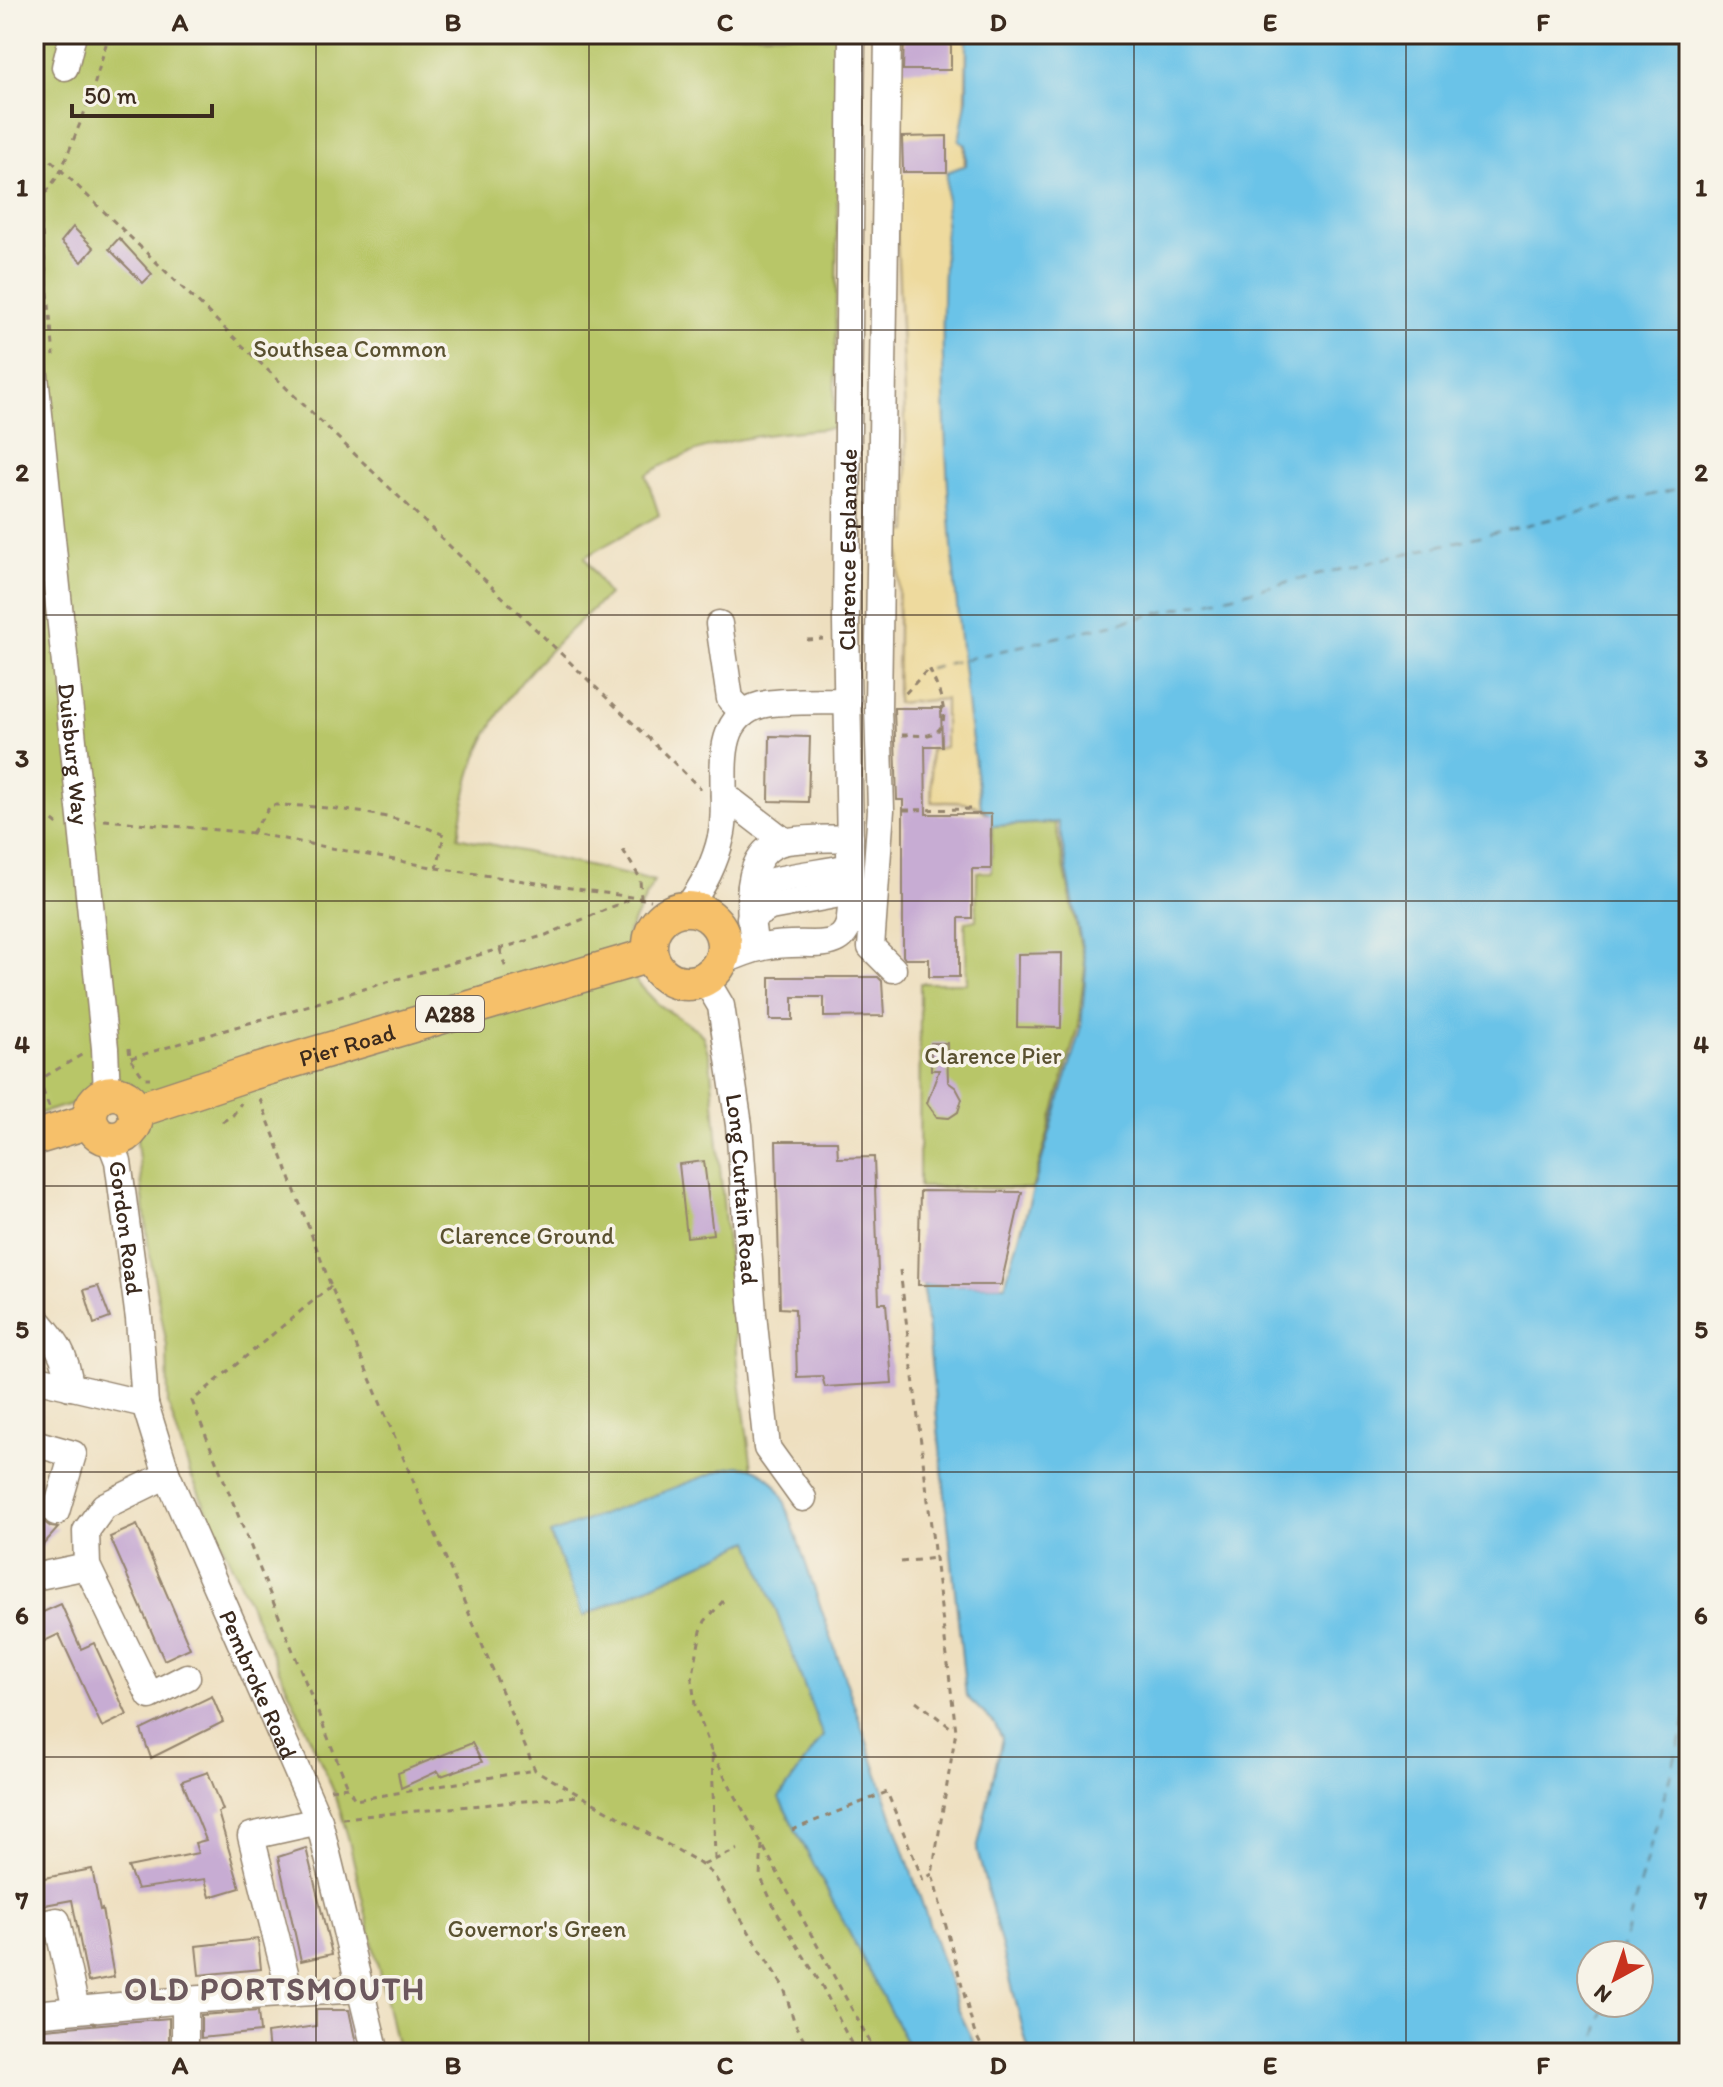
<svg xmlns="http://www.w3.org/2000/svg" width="1723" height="2087" viewBox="0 0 1723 2087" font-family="Itim,sans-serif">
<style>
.green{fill:#b8c668;stroke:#7a7843;stroke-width:2}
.sand{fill:#eeda9e;stroke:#94825e;stroke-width:2}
.water{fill:#6ac3e8;stroke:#527683;stroke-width:2;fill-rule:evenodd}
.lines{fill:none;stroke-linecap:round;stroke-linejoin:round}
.ferry{stroke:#49585b;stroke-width:2;stroke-dasharray:10 8;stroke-linecap:butt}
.building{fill:#c7acd3}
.minor-casing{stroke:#94846e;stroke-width:29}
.major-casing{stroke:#94846e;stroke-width:37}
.path{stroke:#94846e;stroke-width:3;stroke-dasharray:6 6;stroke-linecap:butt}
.minor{stroke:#fff;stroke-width:26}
.major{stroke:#f6c06b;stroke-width:34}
.grid{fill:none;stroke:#3b2a1e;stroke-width:2;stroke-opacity:0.55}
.labels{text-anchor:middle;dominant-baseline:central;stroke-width:7;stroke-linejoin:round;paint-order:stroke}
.shield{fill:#f7f3e8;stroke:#73665b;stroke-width:2}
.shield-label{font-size:22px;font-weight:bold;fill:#3b2a1e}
.park-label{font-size:24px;fill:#5a5130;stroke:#f7f3e8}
.street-label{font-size:24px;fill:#3b2a1e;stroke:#f7f3e8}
.district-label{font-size:32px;font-weight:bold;letter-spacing:2px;fill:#6c585d;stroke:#f7f3e8}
.neatline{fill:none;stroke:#3b2a1e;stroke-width:3}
.grid-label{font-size:26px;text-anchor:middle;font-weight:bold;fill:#3b2a1e}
</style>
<rect width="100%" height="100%" fill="#f7f3e8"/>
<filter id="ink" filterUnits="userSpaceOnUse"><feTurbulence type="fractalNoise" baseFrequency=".0125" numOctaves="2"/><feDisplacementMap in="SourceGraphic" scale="16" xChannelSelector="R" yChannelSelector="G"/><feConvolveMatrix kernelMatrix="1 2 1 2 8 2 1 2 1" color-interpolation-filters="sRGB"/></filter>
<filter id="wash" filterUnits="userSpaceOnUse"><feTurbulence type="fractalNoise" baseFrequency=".006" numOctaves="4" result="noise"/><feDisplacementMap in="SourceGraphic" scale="32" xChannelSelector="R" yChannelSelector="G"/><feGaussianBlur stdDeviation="1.8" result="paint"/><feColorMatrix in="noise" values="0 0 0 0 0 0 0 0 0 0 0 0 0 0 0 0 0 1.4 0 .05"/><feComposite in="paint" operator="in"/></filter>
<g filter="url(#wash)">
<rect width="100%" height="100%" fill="#eedfbf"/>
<g class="green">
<path d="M43,34H840L834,428C768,433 704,439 646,475L659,515L585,557L608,595C549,650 500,691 472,770C465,791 463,815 458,837L654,881L628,932L626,946L632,977L658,1004L696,1029L703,1036L710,1059L739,1374L752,1468H727L550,1535L584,1616L750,1541L823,1736L779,1798L912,2053H398L348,1837L334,1791L190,1473L168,1404L167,1346L149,1251L131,1087L34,1115V120L38,115V80Z"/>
<polygon points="1055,823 1085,967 1078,1026 1032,1189 919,1187 920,983 967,983 965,922 976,920 977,872 991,872 992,826"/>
</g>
<path class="sand" d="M888,34H967L964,189L992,826C983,797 957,803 932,802L930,750L945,747V699L897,703L899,554L901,531H908L909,509Z"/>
<g class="water">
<path d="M967,34H1689V2053H1029L977,1850L1002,1738L994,1723L966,1696L923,1285H1005L1081,1027L1086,968L1058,822L992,826L988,813L981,807C959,659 946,510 943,360C941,297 946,234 947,172L966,165V145L959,141L967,97ZM1591,1955H1639V2003H1591Z"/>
<path d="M738,1466C761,1467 775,1480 784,1500L959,2011L979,2053H912L779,1798L823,1736L750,1541L583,1616L550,1534L727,1468Z"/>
</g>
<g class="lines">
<g class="ferry">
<polyline points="929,668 1689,486"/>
<polyline points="1620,1955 1689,1708"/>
<polyline points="1592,2053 1606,2003"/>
<polyline points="1677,2053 1689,2016"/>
</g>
</g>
<g id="blocks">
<g class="building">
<polygon points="904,34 951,34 951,70 903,70"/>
<polygon points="947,136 947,172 903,172 902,137"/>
<polygon points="73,227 94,248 82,262 61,242"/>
<polygon points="119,238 152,274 143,283 109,249"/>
<polygon points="894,708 941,708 942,746 925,746 926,814 991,814 991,869 972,869 972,918 959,918 959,977 929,977 929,959 905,959 903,956 903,800 897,800"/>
<polygon points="770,736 810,737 808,802 769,801"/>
<polygon points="1062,953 1061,1028 1017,1027 1018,954"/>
<polygon points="770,977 878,977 882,981 884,1016 824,1017 824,997 793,997 793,1020 770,1020"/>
<polygon points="931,1043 947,1043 948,1082 956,1088 962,1099 958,1112 949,1118 937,1117 927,1103 939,1070 931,1070"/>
<polygon points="776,1141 837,1141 838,1158 874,1157 879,1303 886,1303 892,1383 825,1387 822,1376 797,1377 795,1309 780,1308"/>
<polygon points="704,1161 713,1234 687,1237 679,1164"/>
<polygon points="920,1191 1022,1192 1001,1285 918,1285"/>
<polygon points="98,1286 110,1318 94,1324 84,1290"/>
<polygon points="34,1499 41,1505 40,1515 44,1522 51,1527 58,1528 34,1555"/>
<polygon points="137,1525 190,1648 164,1660 110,1537"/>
<polygon points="61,1604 81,1649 94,1643 127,1715 102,1727 59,1634 34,1646 34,1616"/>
<polygon points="212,1696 223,1722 151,1758 141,1730"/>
<polygon points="472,1743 482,1762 441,1776 438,1771 401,1788 398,1773"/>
<polygon points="208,1772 223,1810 218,1812 240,1888 210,1897 205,1879 137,1889 128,1867 198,1853 195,1843 206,1840 182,1781"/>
<polygon points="306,1848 332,1954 301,1961 278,1857"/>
<polygon points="92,1869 100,1910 102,1909 114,1977 88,1982 72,1900 34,1907 34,1880"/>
<polygon points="258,1939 261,1969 199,1975 196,1946"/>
<polygon points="316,2010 349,2010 358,2053 269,2053 267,2033 316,2026"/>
<polygon points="258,2011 260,2032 201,2038 201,2015"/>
<polygon points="169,2018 169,2053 143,2053 142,2044 62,2053 34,2053 34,2030"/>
</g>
</g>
</g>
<g filter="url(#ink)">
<use href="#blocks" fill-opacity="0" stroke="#94846e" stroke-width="2"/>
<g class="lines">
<g class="minor-casing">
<g id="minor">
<polyline points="888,34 878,707 881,810 871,947 893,969"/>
<polyline points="65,67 73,34"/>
<path id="s1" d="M34,366L105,1048L107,1094"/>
<polyline points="719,624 730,699 744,713"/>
<polyline points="724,795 784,841"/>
<path d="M751,887C783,876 817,874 850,867"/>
<path d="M686,909C703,887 715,864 721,837C732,796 704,720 761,705C781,700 825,702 848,701"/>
<polyline points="750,918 770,907 851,892"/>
<path d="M755,947C749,913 740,848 788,841C808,838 830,839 850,838"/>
<path id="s2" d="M721,962C757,946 772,943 812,944C821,944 835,943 842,936C850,928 850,918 851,907L846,622L852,34"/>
<path id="s3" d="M705,979L721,1006L739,1125L753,1314L767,1448L803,1498"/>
<path id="s4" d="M109,1138L118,1161L139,1319L145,1404L167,1475L319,1821L376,2053"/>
<path d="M34,1316C56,1341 66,1353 70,1387"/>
<polyline points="34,1378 145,1404"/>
<polyline points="34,1443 73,1454 56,1512"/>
<polyline points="167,1475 104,1506 86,1531 87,1566 150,1696 187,1677"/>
<polyline points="34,1577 87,1566"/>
<polyline points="34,1926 57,1921 76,2009"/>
<polyline points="290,1993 251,1836 319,1821"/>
<polyline points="185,2000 185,2053"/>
<polyline points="34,2014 185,2000 359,1989"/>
</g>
</g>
<g class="major-casing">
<g id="major">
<circle cx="687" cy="946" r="37"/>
<circle cx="113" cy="1116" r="23"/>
<path id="s5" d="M135,1111L250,1073L650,955"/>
<polyline points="34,1138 90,1121"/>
</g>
</g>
<g class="path">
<polyline points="34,52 36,34"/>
<polyline points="34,144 701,789"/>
<polyline points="34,185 39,203 54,356"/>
<polyline points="39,203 61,171 91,96 109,34"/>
<polyline points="807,640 823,639"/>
<path d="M902,735C910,735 920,736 928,735C959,729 936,684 929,668L902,697"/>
<polyline points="34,806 59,826"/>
<polyline points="904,810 975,809"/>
<polyline points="104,820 252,833 437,868 651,900"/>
<path d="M252,833L271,805C320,805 401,814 444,835L437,868"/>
<polyline points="623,850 640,878 641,899"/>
<polyline points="500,949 506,969"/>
<polyline points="129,1048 130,1058 144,1078 150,1078"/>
<polyline points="131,1058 546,935 633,898"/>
<polyline points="260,1099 331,1286 535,1770 695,1860 713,1874 784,1988 794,2021 811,2053"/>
<polyline points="49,1107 39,1080 83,1054"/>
<polyline points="222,1122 233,1115 241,1103"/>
<polyline points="900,1270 956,1731 932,1874 974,2031 985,2053"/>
<polyline points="331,1286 192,1401 348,1787"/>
<polyline points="901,1562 935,1558"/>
<polyline points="916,1701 954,1730"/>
<polyline points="712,1753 876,2053"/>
<polyline points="330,1789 348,1787 355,1800 535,1770"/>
<polyline points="342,1818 578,1796"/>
<polyline points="792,1830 887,1792 923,1880 932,1874"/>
<polyline points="762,1845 760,1876 775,1909 822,1986 856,2053"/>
<polyline points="715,1859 712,1753 695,1705 692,1680 701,1631 705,1621 723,1601"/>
<polyline points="703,1865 738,1849"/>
</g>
<use href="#minor" class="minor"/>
<use href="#major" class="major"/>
</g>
</g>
<path class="grid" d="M316,34V2053M589,34V2053M862,34V2053M1134,34V2053M1406,34V2053M34,330H1689M34,615H1689M34,901H1689M34,1186H1689M34,1472H1689M34,1757H1689"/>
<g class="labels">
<rect class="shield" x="416" y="996" width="68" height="36" rx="6"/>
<g class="shield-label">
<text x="450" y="1014">A288</text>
</g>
<g class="park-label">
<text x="350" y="348">Southsea Common</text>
<text x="993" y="1055">Clarence Pier</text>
<text x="527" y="1235">Clarence Ground</text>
<text x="537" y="1928">Governor's Green</text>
</g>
<g class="street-label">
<text stroke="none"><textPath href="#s2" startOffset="514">Clarence Esplanade</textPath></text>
<text stroke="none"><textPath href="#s1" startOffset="390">Duisburg Way</textPath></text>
<text stroke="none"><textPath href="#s5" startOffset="222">Pier Road</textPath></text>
<text stroke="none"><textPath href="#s3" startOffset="216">Long Curtain Road</textPath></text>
<text stroke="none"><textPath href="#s4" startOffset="92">Gordon Road</textPath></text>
<text stroke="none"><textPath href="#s4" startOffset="572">Pembroke Road</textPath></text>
</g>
<g class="district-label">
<text x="275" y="1989">OLD PORTSMOUTH</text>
</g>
</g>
<rect width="1723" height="2087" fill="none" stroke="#f7f3e8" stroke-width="88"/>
<g transform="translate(1615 1979) rotate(220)"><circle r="38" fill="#f7f3e8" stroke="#aca397" stroke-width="2"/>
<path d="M0-6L14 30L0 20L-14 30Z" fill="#c8321e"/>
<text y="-12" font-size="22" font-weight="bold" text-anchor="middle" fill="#3b2a1e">N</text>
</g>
<path d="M72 104v12h140v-12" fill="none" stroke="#3b2a1e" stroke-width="4"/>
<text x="84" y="104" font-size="24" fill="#3b2a1e" stroke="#f7f3e8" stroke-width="6" paint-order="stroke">50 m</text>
<rect x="44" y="44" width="1635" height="1999" class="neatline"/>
<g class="grid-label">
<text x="180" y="31">A</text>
<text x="453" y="31">B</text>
<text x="725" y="31">C</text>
<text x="998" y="31">D</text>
<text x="1270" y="31">E</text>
<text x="1543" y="31">F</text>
<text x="22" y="196">1</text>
<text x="1701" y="196">1</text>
<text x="22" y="481">2</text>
<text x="1701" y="481">2</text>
<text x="22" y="767">3</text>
<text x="1701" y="767">3</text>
<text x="22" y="1053">4</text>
<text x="1701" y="1053">4</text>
<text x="22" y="1338">5</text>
<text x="1701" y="1338">5</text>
<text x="22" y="1624">6</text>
<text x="1701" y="1624">6</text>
<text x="22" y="1909">7</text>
<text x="1701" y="1909">7</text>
<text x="180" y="2074">A</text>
<text x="453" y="2074">B</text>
<text x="725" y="2074">C</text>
<text x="998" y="2074">D</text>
<text x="1270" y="2074">E</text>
<text x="1543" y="2074">F</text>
</g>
</svg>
